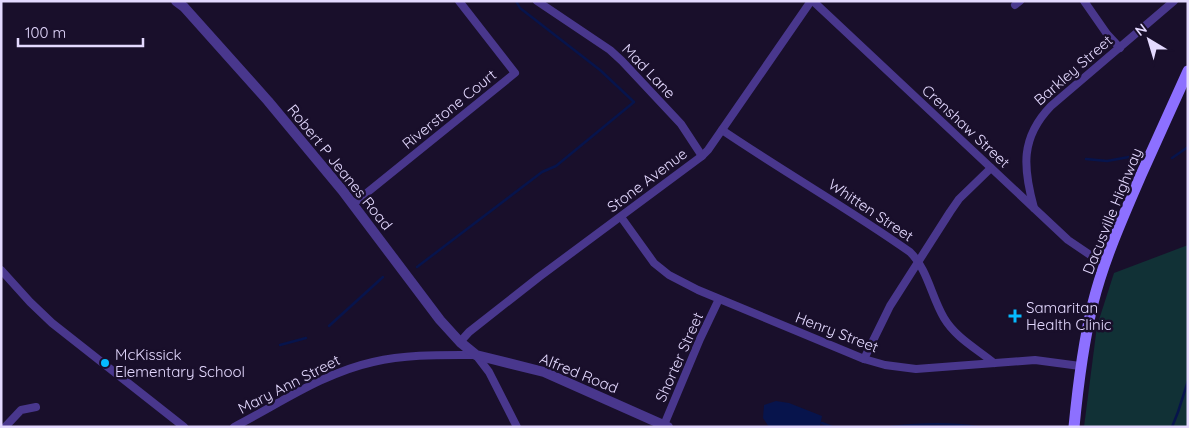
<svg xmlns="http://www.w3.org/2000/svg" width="1189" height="428" viewBox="0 0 1189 428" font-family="Quicksand,sans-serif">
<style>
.park{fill:#113136}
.water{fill:#07144c}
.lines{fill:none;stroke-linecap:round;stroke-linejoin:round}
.stream{stroke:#07144c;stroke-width:2.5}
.minor{stroke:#49378d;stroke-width:8}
.tertiary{stroke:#49378d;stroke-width:10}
.secondary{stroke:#8d70ff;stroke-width:11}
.poi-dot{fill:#05baff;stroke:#190f2b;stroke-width:2}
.labels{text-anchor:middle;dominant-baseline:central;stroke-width:5;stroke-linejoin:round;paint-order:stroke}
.street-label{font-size:15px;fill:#e4d9ff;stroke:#190f2b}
.poi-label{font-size:15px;fill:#e4d9ff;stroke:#190f2b;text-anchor:start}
</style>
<rect width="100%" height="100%" fill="#190f2b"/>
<polygon class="park" points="1188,245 1188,427 1084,427 1097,326 1114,273"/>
<polygon class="water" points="776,401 789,403 822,416 820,427 769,427 763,418 764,405"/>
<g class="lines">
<g class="stream">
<polyline points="1172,158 1188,147"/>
<polyline points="1086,159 1107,161 1129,157"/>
<polyline points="417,267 542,172 556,166 634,102 600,70 520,8 516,1"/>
<polyline points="329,326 383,277"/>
<polyline points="280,345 306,338"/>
<polyline points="822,423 832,427"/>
<path d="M891,427C919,424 949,423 977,427"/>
<polyline points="1172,427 1178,412 1188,381"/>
</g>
<g class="minor">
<polyline points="537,1 610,50 622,61 681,124 702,156"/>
<polyline points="813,1 1068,240 1105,265"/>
<polyline points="1084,1 1107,34 1120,48"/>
<polyline points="1015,5 1020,1"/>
<path d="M722,130C784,172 849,209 910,252C928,270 931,296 944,318C956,338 977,349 994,363"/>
<polyline points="353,204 515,73 459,1"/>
<path d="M1034,208C1023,168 1020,138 1051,106L1174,1"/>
<polyline points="621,217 654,263 669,275 698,290 864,359 885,365 916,369 1035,360 1080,366"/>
<polyline points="1,270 30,302 52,323 184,427"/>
<polyline points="460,342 469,332 539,277 702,156 708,150 811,1"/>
<polyline points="864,359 890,306 950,212 959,199 991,168"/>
<polyline points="664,425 700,339 719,299"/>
<polyline points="5,427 21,410 36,407"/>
<path d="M234,427C279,404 323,373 373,362C407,354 442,355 476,355L489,372L517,427"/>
</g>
<polyline class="tertiary" points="176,1 184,7 268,101 342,190 440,320 460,342 476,355 544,372 668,427"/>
<path class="secondary" d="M1074,427C1078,385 1083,344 1093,303C1104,259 1123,217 1141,175C1157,140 1172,106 1188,71"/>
</g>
<g class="poi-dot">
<path d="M1012.5 308.5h5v5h5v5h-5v5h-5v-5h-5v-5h5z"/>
<circle cx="105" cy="363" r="5"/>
</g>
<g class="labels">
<g class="street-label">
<text transform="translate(1073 70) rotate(-41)">Barkley Street</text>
<text transform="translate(649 71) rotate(46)">Mad Lane</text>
<text transform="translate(449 109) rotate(-39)">Riverstone Court</text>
<text transform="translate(966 126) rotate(43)">Crenshaw Street</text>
<text transform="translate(340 167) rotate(51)">Robert P Jeanes Road</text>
<text transform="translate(647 180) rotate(-37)">Stone Avenue</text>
<text transform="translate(871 210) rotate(34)">Whitten Street</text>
<text transform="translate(1112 211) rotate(-68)">Dacusville Highway</text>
<text transform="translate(837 332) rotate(21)">Henry Street</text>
<text transform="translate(679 357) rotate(-66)">Shorter Street</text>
<text transform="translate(579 373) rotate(22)">Alfred Road</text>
<text transform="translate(289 384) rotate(-27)">Mary Ann Street</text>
</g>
<g class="poi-label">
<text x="1026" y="307">Samaritan<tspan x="1026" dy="17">Health Clinic</tspan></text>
<text x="115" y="354">McKissick<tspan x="115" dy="17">Elementary School</tspan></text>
</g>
</g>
<rect width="1189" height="428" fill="none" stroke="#e4d9ff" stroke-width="5"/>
<g transform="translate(1149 40) rotate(322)" stroke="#190f2b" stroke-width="4" paint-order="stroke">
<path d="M0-4L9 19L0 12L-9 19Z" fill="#e4d9ff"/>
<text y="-8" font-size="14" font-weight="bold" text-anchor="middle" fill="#e4d9ff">N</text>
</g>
<path d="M18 38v8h125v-8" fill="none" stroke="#e4d9ff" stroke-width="2.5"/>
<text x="25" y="38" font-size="15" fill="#e4d9ff" stroke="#190f2b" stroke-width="4" paint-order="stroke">100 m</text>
</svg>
